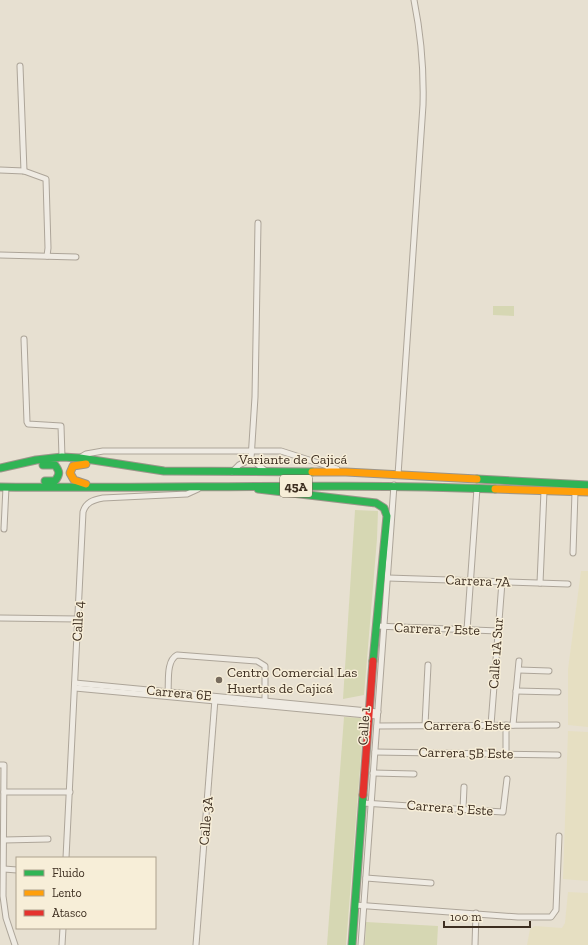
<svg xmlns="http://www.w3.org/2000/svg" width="588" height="945" viewBox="0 0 588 945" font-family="'Zilla Slab',serif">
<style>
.farmland{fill:#e6dfc2}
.green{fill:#d6d7b3}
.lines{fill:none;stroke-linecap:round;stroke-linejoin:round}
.street-casing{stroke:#ada599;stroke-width:7}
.fast-casing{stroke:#9c958a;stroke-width:9}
.slow-casing{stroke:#9c958a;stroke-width:9}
.jam-casing{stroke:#9c958a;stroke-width:9}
.street{stroke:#efebe3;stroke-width:5}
.fast{stroke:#30b455;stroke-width:7}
.slow{stroke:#ff9f0a;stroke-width:7}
.jam{stroke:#e5322d;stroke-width:7}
.poi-dot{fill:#786c5e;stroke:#f7eed8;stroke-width:1.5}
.labels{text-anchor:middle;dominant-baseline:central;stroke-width:3;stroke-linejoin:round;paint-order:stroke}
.shield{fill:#f7eed8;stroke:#756857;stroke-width:1}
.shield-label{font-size:13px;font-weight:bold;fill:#3d2e20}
.street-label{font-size:14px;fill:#3d2e20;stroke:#f7eed8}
.poi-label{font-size:14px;fill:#3d2e20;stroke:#f7eed8;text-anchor:start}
</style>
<rect width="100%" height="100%" fill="#e7e0d1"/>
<g class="farmland">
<polygon points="581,571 588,571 588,727 568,725 568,669"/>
<polygon points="568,731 588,732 588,881 563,879"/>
<polygon points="568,892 588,893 588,945 527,945 530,929 535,926 562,928 565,923"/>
</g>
<g class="green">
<polygon points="493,306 514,306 514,316 493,315"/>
<polygon points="355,510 378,511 377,539 364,695 343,699"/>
<polygon points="344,717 364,718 346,945 327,945"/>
<polygon points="366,922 438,926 437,945 365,945"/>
</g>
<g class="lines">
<g class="street-casing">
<g id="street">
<polyline points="20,66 24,171"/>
<polyline points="0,170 24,171 46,179 48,248 47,256"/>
<polyline points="0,255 76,257"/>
<polyline points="24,339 27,422 28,424 61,426 62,457"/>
<polyline points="81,457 86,454 103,451 281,451 337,469"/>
<polyline points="251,459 255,397 258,223"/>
<polyline points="251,459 267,472"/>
<polyline points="232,472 239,465 251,459"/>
<path d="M398,475L423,105C424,69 421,35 414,0"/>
<polyline points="4,529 6,487"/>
<polyline points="573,553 575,492"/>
<polyline points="388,578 568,584"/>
<polyline points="540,583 544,491"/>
<polyline points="0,618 78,619"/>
<polyline points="376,626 498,631"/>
<polyline points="467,630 477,488"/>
<polyline points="519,670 549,671"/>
<polyline points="75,683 378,712"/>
<polyline points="75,688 377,716"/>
<polyline points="516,691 558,692"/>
<path d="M168,692C169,681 166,661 177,655L257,661L265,666V701"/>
<polyline points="425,725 428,665"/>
<polyline points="491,725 502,582"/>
<polyline points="506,725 506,754"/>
<polyline points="513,725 519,661"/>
<polyline points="377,726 557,725"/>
<polyline points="375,752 558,755"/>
<polyline points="0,765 4,765 3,896 6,918 15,945"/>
<polyline points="373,773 414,774"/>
<polyline points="4,792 70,792"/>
<polyline points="363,803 503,812 507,779"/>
<polyline points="463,809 464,787"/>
<polyline points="4,840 48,839"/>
<path d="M66,858L83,512C86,502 93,500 103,498L187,494L198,489"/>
<polyline points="4,869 17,870"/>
<polyline points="366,878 431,883"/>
<polyline points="355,905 518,917 551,917 556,910 559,836"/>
<polyline points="62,945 63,928"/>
<polyline points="196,945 215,699"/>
<polyline points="361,945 394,485"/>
<polyline points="475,945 476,913"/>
</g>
</g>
<g class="fast-casing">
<g id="fast">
<path d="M43,465H55C60,472 60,474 55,481H45"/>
<polyline points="0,468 36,460 62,457 80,458 164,471 312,472"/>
<polyline points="477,479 588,485"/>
<path d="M0,487C165,489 330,483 495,489"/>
<polyline points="258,489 376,503 384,508 387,516 373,661"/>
<polyline points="352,945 363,795"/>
</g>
</g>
<g class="slow-casing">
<g id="slow">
<polyline points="86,464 73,466 70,473 74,480 86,484"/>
<polyline points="312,472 346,472 477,479"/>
<polyline points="495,489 588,492"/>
</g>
</g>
<g class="jam-casing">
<polyline id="jam" points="363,795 373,661"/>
</g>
<use href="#street" class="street"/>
<use href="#fast" class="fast"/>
<use href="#slow" class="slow"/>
<use href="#jam" class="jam"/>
</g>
<circle class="poi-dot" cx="219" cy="680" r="4"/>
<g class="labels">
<rect class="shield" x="280" y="475" width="32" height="22" rx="3"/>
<g class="shield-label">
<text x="296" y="486">45A</text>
</g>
<g class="street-label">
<text x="293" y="459">Variante de Cajicá</text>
<text transform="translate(478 581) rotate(2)">Carrera 7A</text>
<text transform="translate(78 621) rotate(-87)">Calle 4</text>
<text transform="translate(437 629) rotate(2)">Carrera 7 Este</text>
<text transform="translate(496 653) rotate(-86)">Calle 1A Sur</text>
<text transform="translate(179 693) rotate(5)">Carrera 6E</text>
<text x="467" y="725">Carrera 6 Este</text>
<text transform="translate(364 726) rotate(-86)">Calle 1</text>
<text transform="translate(466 753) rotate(1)">Carrera 5B Este</text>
<text transform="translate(450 808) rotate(4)">Carrera 5 Este</text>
<text transform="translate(206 821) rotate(-85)">Calle 3A</text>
</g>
<g class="poi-label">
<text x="227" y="672">Centro Comercial Las<tspan x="227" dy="16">Huertas de Cajicá</tspan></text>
</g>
</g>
<rect x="16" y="857" width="140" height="72" fill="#f7eed8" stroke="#ada18e"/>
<rect x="24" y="870" width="20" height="6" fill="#30b455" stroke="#ada18e"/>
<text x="52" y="877" font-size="12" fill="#3d2e20">Fluido</text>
<rect x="24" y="890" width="20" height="6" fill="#ff9f0a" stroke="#ada18e"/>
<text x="52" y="897" font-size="12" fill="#3d2e20">Lento</text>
<rect x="24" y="910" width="20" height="6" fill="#e5322d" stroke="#ada18e"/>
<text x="52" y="917" font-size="12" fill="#3d2e20">Atasco</text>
<path d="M444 921v6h86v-6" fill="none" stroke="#3d2e20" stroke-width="2"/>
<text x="450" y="921" font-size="12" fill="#3d2e20" stroke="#f7eed8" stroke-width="3" paint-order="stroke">100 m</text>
</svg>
